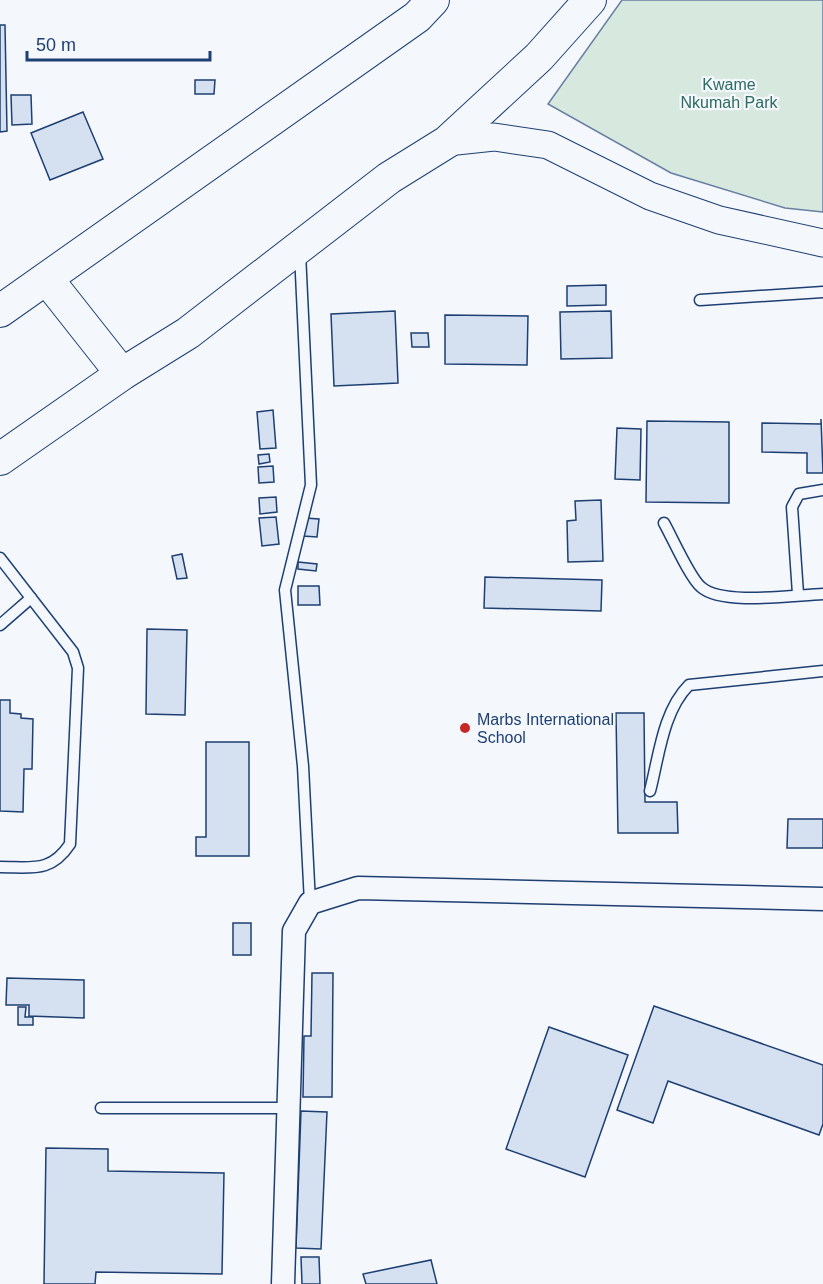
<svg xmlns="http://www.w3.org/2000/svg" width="823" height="1284" viewBox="0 0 823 1284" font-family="Helvetica,sans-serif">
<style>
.green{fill:#d7e8df;stroke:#687fa3;stroke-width:1.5}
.building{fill:#d5e0f0;stroke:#1d3f73;stroke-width:1.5}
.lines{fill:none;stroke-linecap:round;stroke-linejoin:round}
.service-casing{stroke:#1d3f73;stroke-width:13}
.minor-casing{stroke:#1d3f73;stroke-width:25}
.tertiary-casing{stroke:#1d3f73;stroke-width:29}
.secondary-casing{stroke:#1d3f73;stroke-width:34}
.service{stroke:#f4f7fb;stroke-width:10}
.minor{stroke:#f4f7fb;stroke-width:22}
.tertiary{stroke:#f4f7fb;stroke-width:27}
.secondary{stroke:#f4f7fb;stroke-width:32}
.poi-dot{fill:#c62828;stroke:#f4f7fb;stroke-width:2}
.labels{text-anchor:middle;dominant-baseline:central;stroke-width:4.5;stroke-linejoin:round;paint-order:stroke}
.park-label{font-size:16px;fill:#2c6c60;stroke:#f4f7fb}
.poi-label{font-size:16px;fill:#1d3f73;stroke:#f4f7fb;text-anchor:start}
</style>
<rect width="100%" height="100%" fill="#f4f7fb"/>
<polygon class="green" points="622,0 823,0 823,212 785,208 671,173 548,104"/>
<g class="building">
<polygon points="0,25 5,25 7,131 0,132"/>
<polygon points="195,80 215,80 214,94 195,94"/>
<polygon points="11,95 31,95 32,124 12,125"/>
<polygon points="83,112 103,159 50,180 31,133"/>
<polygon points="606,285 606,305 567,306 567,286"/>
<polygon points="395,311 398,383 334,386 331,314"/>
<polygon points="611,311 612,358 561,359 560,312"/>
<polygon points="445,315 528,316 527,365 445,364"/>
<polygon points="411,333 428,333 429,347 412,347"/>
<polygon points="273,410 276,448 260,449 257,412"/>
<polygon points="821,419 823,473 807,473 807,453 762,452 762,423 821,424"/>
<polygon points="647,421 729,422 729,503 646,502"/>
<polygon points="617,428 641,429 640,480 615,479"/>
<polygon points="269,454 270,462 259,464 258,455"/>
<polygon points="273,466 274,482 259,483 258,467"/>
<polygon points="276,497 277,512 260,514 259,498"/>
<polygon points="601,500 603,561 568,562 567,521 576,520 575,501"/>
<polygon points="276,517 279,544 262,546 259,518"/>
<polygon points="305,518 319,519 317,537 303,536"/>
<polygon points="182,554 187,578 177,579 172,556"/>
<polygon points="298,562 317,564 316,571 298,569"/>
<polygon points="485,577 602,580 601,611 484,608"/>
<polygon points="298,586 319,586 320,605 298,605"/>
<polygon points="147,629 187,630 185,715 146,714"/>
<polygon points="0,700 10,700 10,713 21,714 21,718 33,719 32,769 24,769 23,812 0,811"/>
<polygon points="616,713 644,713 645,802 677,802 678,833 618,833"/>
<polygon points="206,742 249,742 249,856 196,856 196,837 206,837"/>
<polygon points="788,819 823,819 823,848 787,848"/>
<rect x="233" y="923" width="18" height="32"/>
<polygon points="312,973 333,973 332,1097 303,1097 304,1036 311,1036"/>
<polygon points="7,978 84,980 84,1018 29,1016 29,1005 6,1005"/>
<polygon points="654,1006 823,1065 823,1124 819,1135 668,1081 653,1123 617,1110"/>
<polygon points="18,1007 26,1007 25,1017 33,1017 33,1025 18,1025"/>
<polygon points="549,1027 628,1055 585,1177 506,1149"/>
<polygon points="301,1111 327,1112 321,1249 296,1248"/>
<polygon points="46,1148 108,1149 108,1171 224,1173 222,1274 96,1272 95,1284 44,1284"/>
<polygon points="301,1257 319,1257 320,1284 302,1284"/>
<polygon points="431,1260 437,1284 366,1284 363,1274"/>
</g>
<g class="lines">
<g class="service-casing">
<g id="service">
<polyline points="300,253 311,485 285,590 303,766 310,903"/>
<polyline points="700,300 823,292"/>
<path d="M664,523C672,537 690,578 701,587C722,606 794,595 823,594"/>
<path d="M0,558L73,652L78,668L70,844C51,873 32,867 0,867"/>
<polyline points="798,594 792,507 799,494 823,490"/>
<polyline points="0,625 31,598"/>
<path d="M650,791C659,756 663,711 689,685L823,671"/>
<polyline points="101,1108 288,1108"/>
</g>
</g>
<g class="minor-casing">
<polyline id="minor" points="283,1284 294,931 310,903 358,888 823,899"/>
</g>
<g class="tertiary-casing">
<polyline id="tertiary" points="447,142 494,137 548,145 650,196 719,220 823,243"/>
</g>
<g class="secondary-casing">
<g id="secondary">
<polyline points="47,279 122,374"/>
<polyline points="0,311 417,17 433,0"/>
<polyline points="0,459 122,374 188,333 389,178 447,142 539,57 590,0"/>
</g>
</g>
<use href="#service" class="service"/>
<use href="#minor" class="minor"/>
<use href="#tertiary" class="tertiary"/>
<use href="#secondary" class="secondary"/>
</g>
<circle class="poi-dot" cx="465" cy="728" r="6"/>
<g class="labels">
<g class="park-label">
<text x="729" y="84">Kwame<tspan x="729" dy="18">Nkumah Park</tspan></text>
</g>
<g class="poi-label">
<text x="477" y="719">Marbs International<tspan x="477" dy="18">School</tspan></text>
</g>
</g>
<path d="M27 51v9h183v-9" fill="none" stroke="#1d3f73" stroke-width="3"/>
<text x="36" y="51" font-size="18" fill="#1d3f73" stroke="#f4f7fb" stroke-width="4.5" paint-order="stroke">50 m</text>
</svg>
